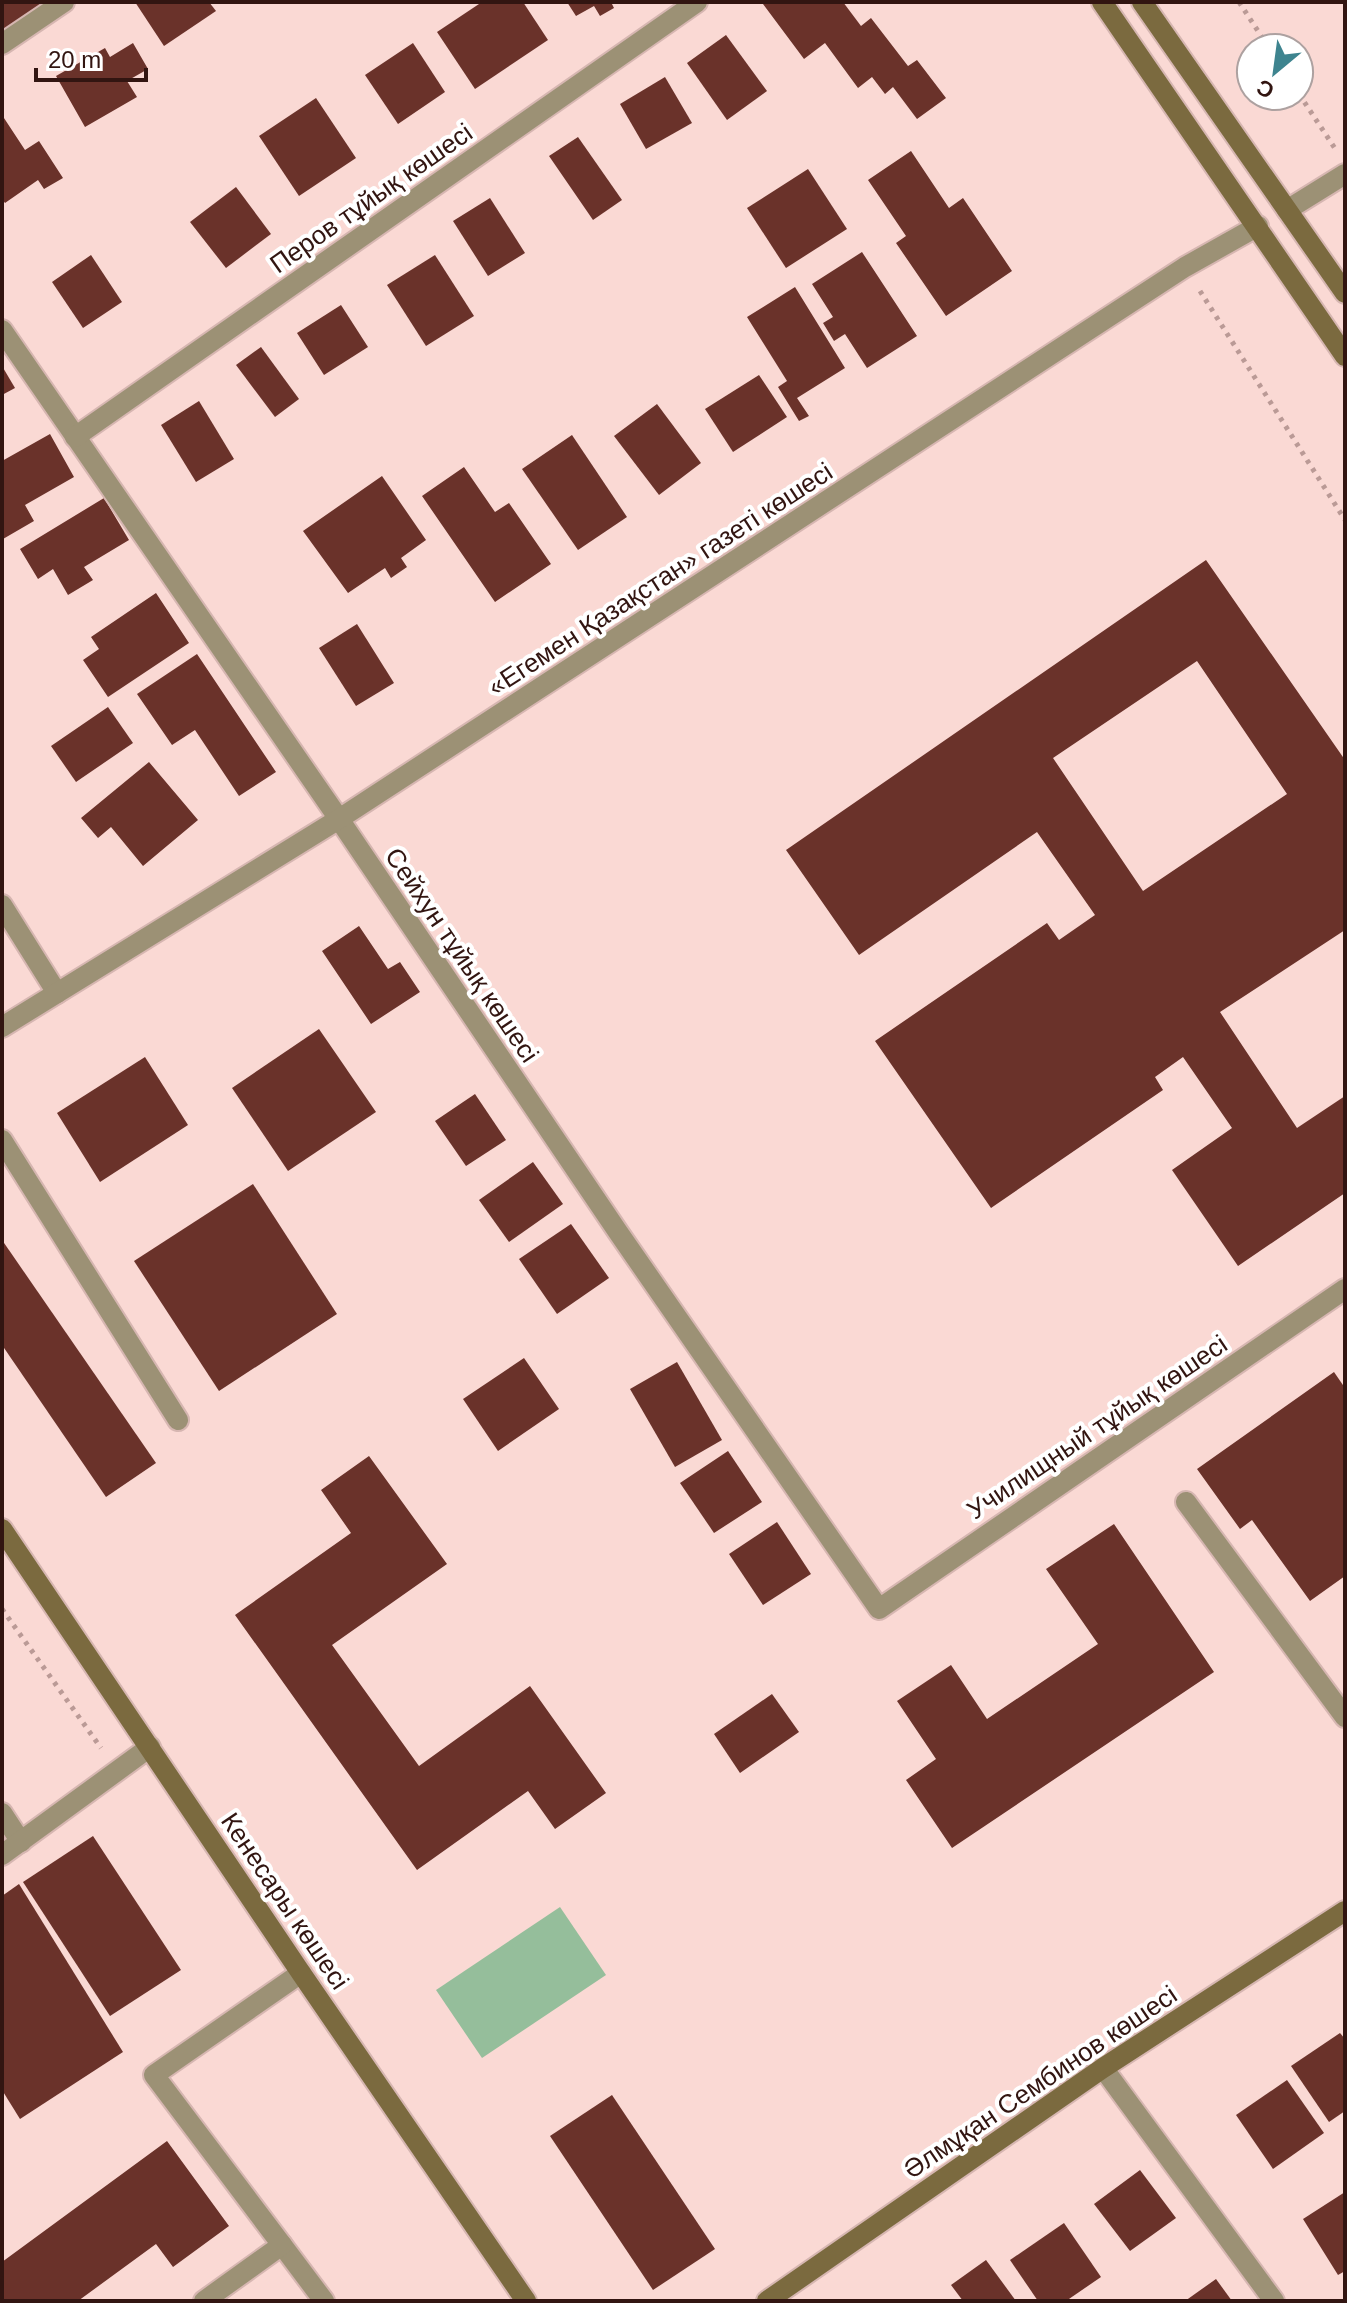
<svg xmlns="http://www.w3.org/2000/svg" width="1347" height="2303" viewBox="0 0 1347 2303" font-family="Helvetica,sans-serif">
<style>
.green{fill:#95be9b}
.building{fill:#6a322a;fill-rule:evenodd}
.lines{fill:none;stroke-linecap:round;stroke-linejoin:round}
.lane-casing{stroke:#d6b6b1;stroke-width:24}
.street-casing{stroke:#d6b6b1;stroke-width:24}
.secondary-casing{stroke:#d6b6b1;stroke-width:24}
.path{stroke:#ba9a96;stroke-width:5;stroke-dasharray:4 6;stroke-linecap:butt}
.lane{stroke:#9c9175;stroke-width:20}
.street{stroke:#9c9175;stroke-width:20}
.secondary{stroke:#7b6a3f;stroke-width:20}
.labels{text-anchor:middle;dominant-baseline:central;stroke-width:8;stroke-linejoin:round;paint-order:stroke}
.street-label{font-size:26px;fill:#321511;stroke:#fff}
</style>
<rect width="100%" height="100%" fill="#fad9d4"/>
<polygon class="green" points="560,1907 606,1975 482,2058 436,1990"/>
<g class="building">
<polygon points="2,2 48,2 2,34"/>
<polygon points="135,2 209,2 216,11 164,46"/>
<polygon points="482,2 523,2 548,40 475,89 437,32"/>
<polygon points="567,2 611,2 614,8 600,16 594,6 576,16"/>
<polygon points="766,2 843,2 861,26 871,18 908,66 917,60 946,98 917,119 893,87 885,94 872,77 858,88 825,43 804,59 763,4"/>
<polygon points="726,35 767,91 727,120 687,63"/>
<polygon points="133,43 148,69 127,81 137,97 85,127 56,76 105,48 110,57"/>
<polygon points="413,43 445,92 398,124 365,75"/>
<polygon points="665,77 692,123 646,149 620,104"/>
<polygon points="316,98 356,158 299,196 259,136"/>
<polygon points="2,115 25,150 39,141 63,178 44,189 38,180 5,203 2,199"/>
<polygon points="578,137 622,200 593,220 549,156"/>
<polygon points="911,151 949,208 963,198 1012,271 946,316 896,243 906,236 868,180"/>
<polygon points="808,169 847,229 786,268 747,208"/>
<polygon points="236,187 271,234 226,268 190,222"/>
<polygon points="490,198 525,253 488,276 453,221"/>
<polygon points="862,252 917,336 867,368 845,334 834,341 823,323 833,317 812,284"/>
<polygon points="91,255 122,302 83,328 52,282"/>
<polygon points="435,255 474,316 426,346 387,285"/>
<polygon points="795,287 845,368 797,398 809,416 799,421 778,387 787,381 747,317"/>
<polygon points="341,305 368,347 324,375 297,333"/>
<polygon points="261,347 299,399 275,417 236,365"/>
<polygon points="2,366 15,388 2,395"/>
<polygon points="759,375 787,417 733,452 705,409"/>
<polygon points="199,401 234,459 196,482 161,425"/>
<polygon points="657,404 701,463 659,495 614,436"/>
<polygon points="50,434 74,477 25,505 34,521 3,539 2,461"/>
<polygon points="572,435 627,517 578,550 522,469"/>
<polygon points="464,467 495,512 509,503 551,564 495,602 422,496"/>
<polygon points="382,476 426,540 401,558 407,567 391,578 385,568 348,593 303,531"/>
<polygon points="104,498 129,540 84,567 93,580 68,595 53,569 38,579 20,549"/>
<path d="M1206,560L1345,760V930L1220,1012L1297,1128L1345,1096V1193L1238,1266L1172,1170L1232,1128L1183,1057L1155,1077L1163,1090L991,1208L875,1041L1047,923L1059,940L1095,915L1037,832L859,955L786,850ZM1197,661L1287,794L1143,891L1053,758Z"/>
<polygon points="156,593 189,643 108,697 83,660 99,649 91,637"/>
<polygon points="357,624 394,683 356,706 319,648"/>
<polygon points="197,654 276,772 239,796 195,730 172,745 137,694"/>
<polygon points="108,707 133,743 76,782 51,746"/>
<polygon points="149,762 198,820 143,866 111,827 98,838 81,818"/>
<polygon points="359,926 388,969 400,962 420,992 371,1024 322,951"/>
<polygon points="319,1029 376,1112 288,1171 232,1088"/>
<polygon points="145,1057 188,1125 100,1182 57,1113"/>
<polygon points="475,1094 506,1140 466,1166 435,1121"/>
<polygon points="533,1162 563,1204 509,1242 479,1200"/>
<polygon points="253,1184 337,1314 219,1391 134,1261"/>
<polygon points="571,1224 609,1278 557,1314 519,1259"/>
<polygon points="2,1240 156,1463 106,1497 2,1345"/>
<polygon points="524,1358 559,1409 498,1451 463,1399"/>
<polygon points="677,1362 722,1440 675,1467 630,1389"/>
<polygon points="1334,1372 1345,1388 1345,1576 1310,1601 1252,1520 1240,1529 1197,1469"/>
<polygon points="728,1451 762,1502 714,1533 680,1483"/>
<polygon points="369,1456 447,1564 332,1645 419,1766 530,1686 606,1793 555,1829 528,1791 417,1870 235,1615 351,1533 321,1490"/>
<polygon points="777,1522 811,1574 763,1605 729,1554"/>
<polygon points="1114,1524 1214,1672 952,1848 906,1780 936,1759 897,1701 951,1665 987,1719 1098,1644 1046,1569"/>
<polygon points="772,1694 799,1732 740,1773 714,1734"/>
<polygon points="93,1836 181,1970 110,2016 23,1882"/>
<polygon points="19,1884 123,2052 20,2119 2,2090 2,1896"/>
<polygon points="1340,2033 1345,2039 1345,2111 1329,2122 1291,2066"/>
<polygon points="1287,2080 1324,2133 1273,2169 1236,2115"/>
<polygon points="612,2095 715,2249 653,2290 550,2136"/>
<polygon points="167,2141 229,2226 173,2267 156,2244 78,2301 2,2301 2,2262"/>
<polygon points="1140,2170 1176,2218 1130,2251 1094,2204"/>
<polygon points="1345,2192 1345,2271 1338,2275 1303,2219"/>
<polygon points="1064,2223 1101,2277 1066,2301 1038,2301 1010,2260"/>
<polygon points="986,2260 1016,2301 963,2301 951,2285"/>
<polygon points="1216,2279 1232,2301 1185,2301"/>
</g>
<g class="lines">
<g class="lane-casing">
<g id="lane">
<polyline points="2,1140 178,1420"/>
<polyline points="1186,1502 1345,1717"/>
<polyline points="2,1813 21,1842"/>
<polyline points="282,2245 324,2301"/>
<polyline points="204,2301 282,2245 154,2075 301,1973"/>
</g>
</g>
<g class="street-casing">
<g id="street">
<polyline points="2,44 64,2"/>
<polyline points="1287,210 1345,174"/>
<polyline points="2,330 339,819 618,1232 879,1609 1345,1289"/>
<polyline points="75,437 697,2"/>
<polyline points="2,905 57,993"/>
<polyline points="2,1027 339,819 1185,267 1258,226"/>
<polyline points="2,1855 150,1747"/>
<polyline points="1103,2068 1274,2301"/>
</g>
</g>
<g class="secondary-casing">
<g id="secondary">
<polyline points="1102,2 1345,356"/>
<polyline points="1142,2 1345,293"/>
<polyline points="2,1529 301,1973 526,2301"/>
<polyline points="767,2301 1103,2068 1345,1911"/>
</g>
</g>
<g class="path">
<polyline points="1239,2 1269,48"/>
<polyline points="1299,94 1336,150"/>
<polyline points="1200,291 1345,520"/>
<polyline points="2,1609 101,1748"/>
</g>
<use href="#lane" class="lane"/>
<use href="#street" class="street"/>
<use href="#secondary" class="secondary"/>
</g>
<g class="labels">
<g class="street-label">
<text transform="translate(371 198) rotate(-35)">Перов тұйық көшесі</text>
<text transform="translate(660 579) rotate(-33)">«Егемен Қазақстан» газеті көшесі</text>
<text transform="translate(462 955) rotate(56)">Сейхун тұйық көшесі</text>
<text transform="translate(1097 1427) rotate(-34)">Училищный тұйық көшесі</text>
<text transform="translate(285 1901) rotate(56)">Кенесары көшесі</text>
<text transform="translate(1040 2082) rotate(-34)">Әлмұқан Сембинов көшесі</text>
</g>
</g>
<rect width="1347" height="2303" fill="none" stroke="#321511" stroke-width="8"/>
<g transform="translate(1275 72) rotate(209)"><circle r="38" fill="#ffffff" stroke="#ada1a0" stroke-width="2"/>
<path d="M0-6L14 30L0 20L-14 30Z" fill="#3e848f"/>
<text y="-12" font-size="22" font-weight="bold" text-anchor="middle" fill="#321511">С</text>
</g>
<path d="M36 68v12h110v-12" fill="none" stroke="#321511" stroke-width="4"/>
<text x="48" y="68" font-size="24" fill="#321511" stroke="#ffffff" stroke-width="6" paint-order="stroke">20 m</text>
</svg>
